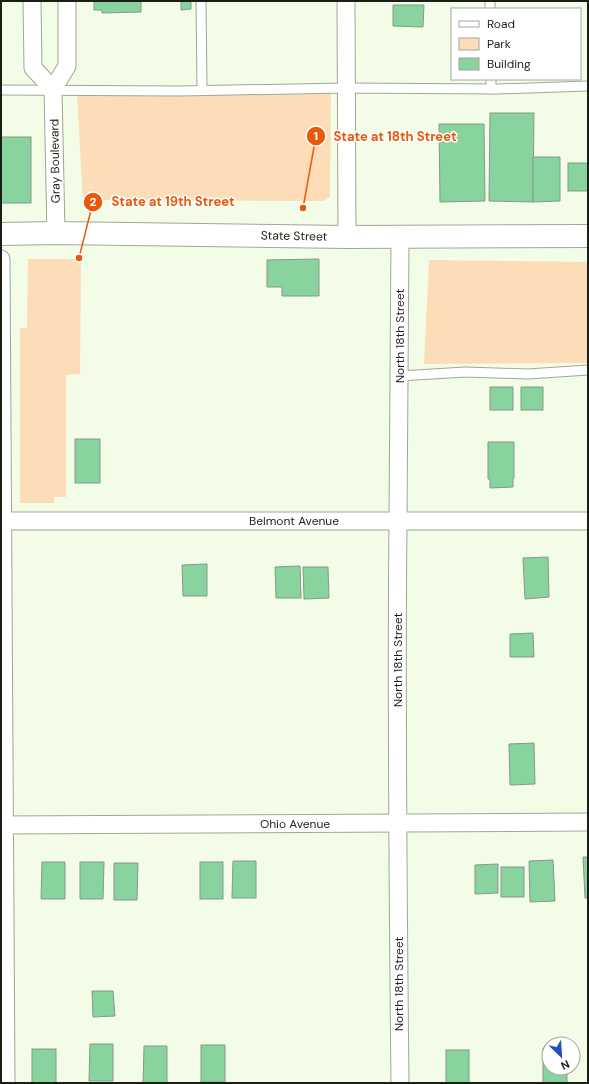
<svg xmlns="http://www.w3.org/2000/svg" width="589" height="1084" viewBox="0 0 589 1084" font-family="'DM Sans',sans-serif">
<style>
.green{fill:#fddcb8}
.building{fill:#88d39e;stroke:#86998b}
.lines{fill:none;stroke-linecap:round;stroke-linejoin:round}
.lane-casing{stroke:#9fa893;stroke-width:11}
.street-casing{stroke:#9fa893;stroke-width:19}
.secondary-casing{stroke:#9fa893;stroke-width:24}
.lane{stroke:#fff;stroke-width:9}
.street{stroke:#fff;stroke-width:17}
.secondary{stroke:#fff;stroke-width:22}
.labels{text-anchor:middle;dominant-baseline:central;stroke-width:3;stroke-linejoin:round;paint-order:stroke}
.street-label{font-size:12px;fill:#1b1e16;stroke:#fff}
.leader{fill:none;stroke:#e8590c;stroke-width:1.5}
.callout-dot{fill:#e8590c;stroke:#fff;stroke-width:1.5}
.mark-label{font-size:12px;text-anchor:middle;font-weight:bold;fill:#fff}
.callout-label{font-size:13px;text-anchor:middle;font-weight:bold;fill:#e8590c;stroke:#fff;stroke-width:3;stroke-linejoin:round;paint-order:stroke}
</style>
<rect width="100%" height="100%" fill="#f3fce6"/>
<g class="green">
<polygon points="331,94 330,197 323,201 83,200 77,95"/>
<polygon points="28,259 81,259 80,374 66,375 66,497 54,497 54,503 20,503 20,328 27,328"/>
<polygon points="429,260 588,262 588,363 424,364"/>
</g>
<g class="building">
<polygon points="94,1 141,1 141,12 102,13 102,10 94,10"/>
<polygon points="181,1 191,1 191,9 181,10"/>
<polygon points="393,5 424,5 423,27 393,26"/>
<polygon points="490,113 534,113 533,202 489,201"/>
<polygon points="439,124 484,124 485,201 440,202"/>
<rect x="1" y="137" width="30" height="66"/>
<polygon points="533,157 560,157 560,201 533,202"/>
<rect x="568" y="163" width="20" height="28"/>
<polygon points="319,259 319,296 282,296 282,287 267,287 267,260"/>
<rect x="490" y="387" width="23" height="23"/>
<rect x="521" y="387" width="22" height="23"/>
<rect x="75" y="439" width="25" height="44"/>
<polygon points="488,442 514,442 514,478 513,479 513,487 490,488 490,479 488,479"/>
<polygon points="548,557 549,597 525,599 523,558"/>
<polygon points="207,564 207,596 183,596 182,565"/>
<polygon points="300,566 301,598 276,598 275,567"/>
<polygon points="303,567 328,567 329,598 304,599"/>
<polygon points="533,633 534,657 510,657 510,634"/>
<polygon points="534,743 535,784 510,785 509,744"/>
<polygon points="583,857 588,857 588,898 585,898"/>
<polygon points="553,860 555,901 530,902 529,861"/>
<polygon points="233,861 256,861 256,898 232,898"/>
<polygon points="42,862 65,862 65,899 41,899"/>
<polygon points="80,862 104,862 103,899 80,899"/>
<rect x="200" y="862" width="23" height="37"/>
<polygon points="114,863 138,863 137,900 114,900"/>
<polygon points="498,864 498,893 475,894 475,865"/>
<rect x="501" y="867" width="23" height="30"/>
<polygon points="92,991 113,991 115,1016 93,1017"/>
<polygon points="90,1044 113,1044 113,1081 89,1081"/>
<rect x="201" y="1045" width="24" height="37"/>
<polygon points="144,1046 167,1046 167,1083 143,1083"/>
<polygon points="543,1048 549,1048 549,1068 567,1068 567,1083 543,1083"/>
<rect x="32" y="1049" width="24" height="34"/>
<rect x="446" y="1050" width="23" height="33"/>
</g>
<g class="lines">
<g class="lane-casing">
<g id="lane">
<polyline points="201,1 202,90"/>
<polyline points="490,1 490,9"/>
<polyline points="491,79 491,89"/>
<polyline points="1,90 179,91 346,88 497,89 588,86"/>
<polyline points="400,376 465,372 528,374 588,370"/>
</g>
</g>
<g class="street-casing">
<g id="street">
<polyline points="32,1 33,68 53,89"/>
<polyline points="346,1 347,237"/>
<polyline points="56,233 53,89 67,66 67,1"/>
<polyline points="1,259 6,1083"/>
<polyline points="1,521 588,521"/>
<polyline points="1,825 588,822"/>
<path d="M400,1083C398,896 396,709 398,521C398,426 400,332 400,237"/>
</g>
</g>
<g class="secondary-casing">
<polyline id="secondary" points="1,234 56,233 347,237 588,236"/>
</g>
<use href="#lane" class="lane"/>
<use href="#street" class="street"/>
<use href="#secondary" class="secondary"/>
</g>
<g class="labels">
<g class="street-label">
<text transform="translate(55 161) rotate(-91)">Gray Boulevard</text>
<text transform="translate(294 236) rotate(1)">State Street</text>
<text transform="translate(400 336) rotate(-90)">North 18th Street</text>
<text x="294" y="521">Belmont Avenue</text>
<text transform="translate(398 660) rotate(-90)">North 18th Street</text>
<text x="295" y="824">Ohio Avenue</text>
<text transform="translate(399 984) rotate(-90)">North 18th Street</text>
</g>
</g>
<path class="leader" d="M303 208L316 136M79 258L93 202"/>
<g class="callout-dot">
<circle cx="303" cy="208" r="4"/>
<circle cx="79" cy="258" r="4"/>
<circle cx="316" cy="136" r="10"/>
<circle cx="93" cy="202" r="10"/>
</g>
<g class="mark-label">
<text x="316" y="140">1</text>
<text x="93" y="206">2</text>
</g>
<g class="callout-label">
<text x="395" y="141">State at 18th Street</text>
<text x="173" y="206">State at 19th Street</text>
</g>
<rect width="589" height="1084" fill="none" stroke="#1b1e16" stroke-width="4"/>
<rect x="451" y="8" width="130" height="72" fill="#ffffff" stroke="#a4a5a2"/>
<rect x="459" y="21" width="20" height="6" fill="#ffffff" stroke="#a4a5a2"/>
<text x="487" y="28" font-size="12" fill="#1b1e16">Road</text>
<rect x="459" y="38" width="20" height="12" fill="#fddcb8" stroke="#a4a5a2"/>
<text x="487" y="48" font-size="12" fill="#1b1e16">Park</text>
<rect x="459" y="58" width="20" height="12" fill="#88d39e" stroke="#a4a5a2"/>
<text x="487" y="68" font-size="12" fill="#1b1e16">Building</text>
<g transform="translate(561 1056) rotate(155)"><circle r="19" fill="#ffffff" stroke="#a4a5a2"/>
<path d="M0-3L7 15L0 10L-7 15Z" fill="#254fbd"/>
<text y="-6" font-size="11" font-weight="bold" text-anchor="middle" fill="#1b1e16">N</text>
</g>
</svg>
